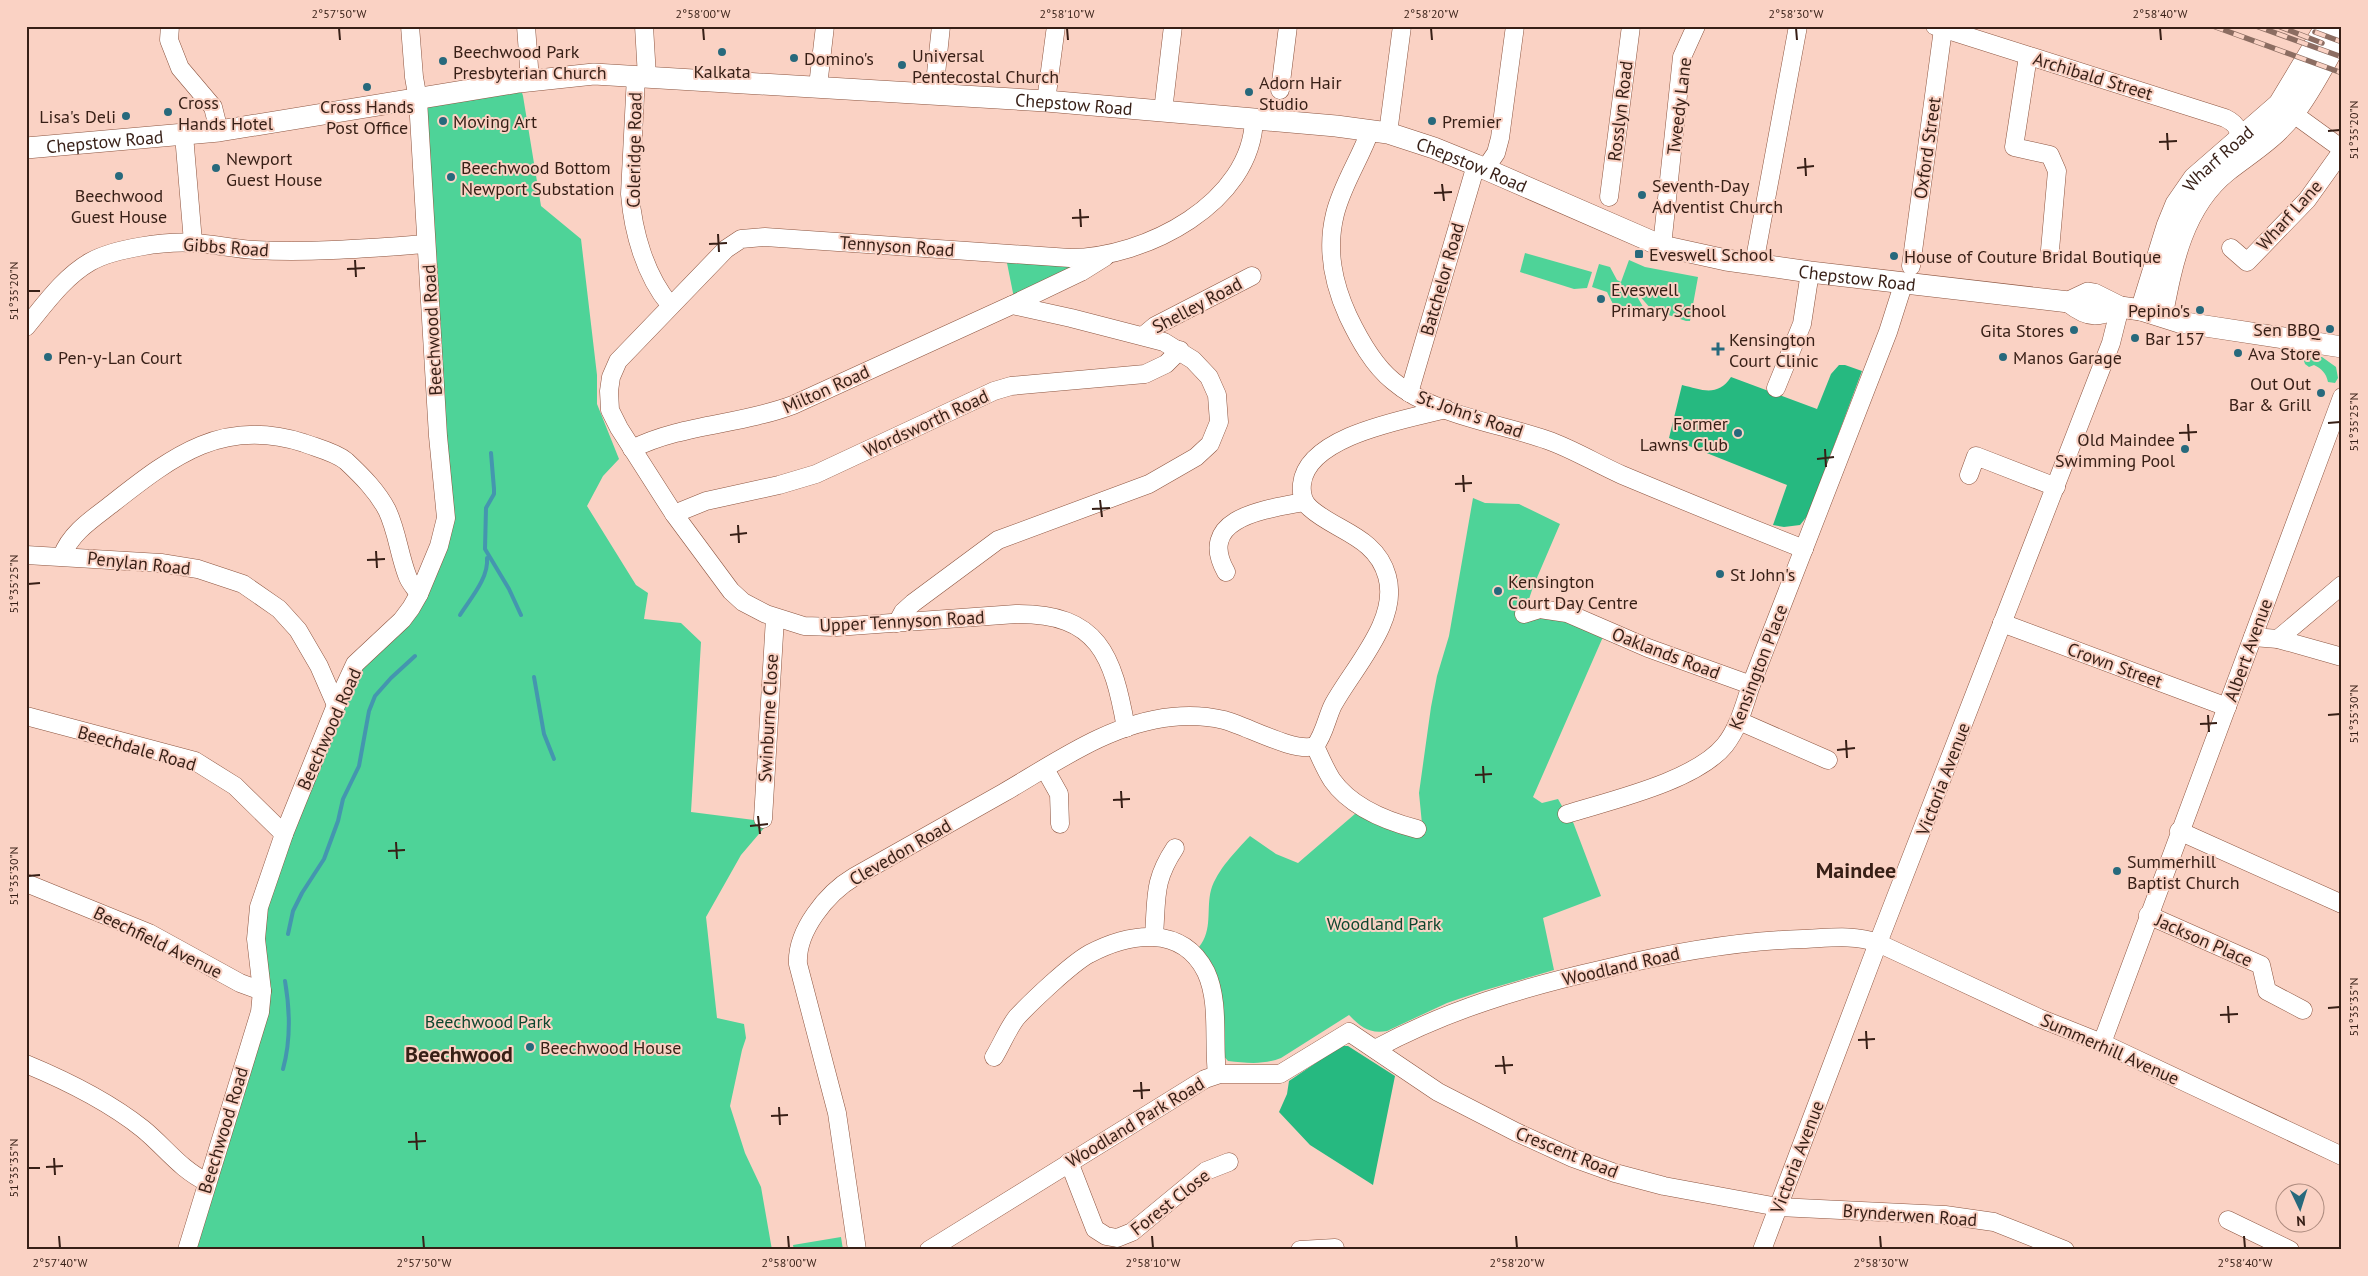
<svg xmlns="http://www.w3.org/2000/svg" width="2368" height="1276" viewBox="0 0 2368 1276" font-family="'PT Sans',sans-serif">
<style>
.green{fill:#4ed398}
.forest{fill:#26b980}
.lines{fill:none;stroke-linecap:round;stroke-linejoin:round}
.stream{stroke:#4496af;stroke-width:4}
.minor-casing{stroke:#8c543f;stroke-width:19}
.major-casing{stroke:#8c543f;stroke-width:22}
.minor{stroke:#fff;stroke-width:18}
.major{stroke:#fff;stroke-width:21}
.rail-casing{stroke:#8c6d62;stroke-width:5.5}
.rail{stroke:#fad2c4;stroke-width:4;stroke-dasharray:11;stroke-linecap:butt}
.ticks{fill:none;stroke:#371f16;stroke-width:2}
.poi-dot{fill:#27697c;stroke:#fad2c4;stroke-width:2}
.labels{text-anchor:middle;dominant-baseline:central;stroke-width:4;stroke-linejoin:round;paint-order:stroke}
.poi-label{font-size:18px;fill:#371f16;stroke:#fad2c4;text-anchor:start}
.street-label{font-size:18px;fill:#371f16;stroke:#fad2c4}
.park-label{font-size:18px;fill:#0e462f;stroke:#fad2c4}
.district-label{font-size:22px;font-weight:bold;fill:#371f16;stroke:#fad2c4}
.neatline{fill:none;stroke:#371f16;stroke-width:2}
.ticks-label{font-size:12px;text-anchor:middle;fill:#371f16}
</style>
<rect width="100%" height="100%" fill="#fad2c4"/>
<g class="green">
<polygon points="519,82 523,96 541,206 581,239 597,375 597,404 619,459 603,476 587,506 636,585 648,593 644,619 681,623 701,642 691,812 769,822 741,855 706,917 717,1018 744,1024 746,1038 742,1050 730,1106 745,1153 761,1187 772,1250 187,1250 253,1033 259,907 355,664 402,620 439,546 418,100"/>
<polygon points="1005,253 1089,258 1015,303"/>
<polygon points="1525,253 1592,272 1587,288 1574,289 1520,272"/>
<polygon points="1629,260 1645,267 1698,277 1690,321 1686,321 1651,309 1631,286 1646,312 1646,314 1614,306 1607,292 1592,287 1599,264 1610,267 1617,280 1621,282"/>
<path d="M2322,357L2336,367L2338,378L2335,383L2328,382C2326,373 2322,369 2314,365L2309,367L2305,364L2303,358Z"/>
<path d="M1473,498L1485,503L1519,504L1560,524L1533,587L1524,614L1530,612L1606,630L1533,797L1542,803L1558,799L1567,815L1573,822L1601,896L1543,918L1554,970L1482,991L1447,1003L1387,1031C1369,1034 1361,1027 1349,1015L1281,1058C1263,1065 1247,1063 1228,1061L1222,1054L1211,965L1199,947C1213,930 1206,909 1211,890C1217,870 1236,851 1250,836L1276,854L1298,863L1363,807L1422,824L1419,793L1431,707L1437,676L1449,636Z"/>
<polygon points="841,1237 843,1250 794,1250 793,1245"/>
</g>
<g class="forest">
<path d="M1839,365H1845L1862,371L1808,515L1800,525L1784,527L1773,525L1787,485L1669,438L1682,385C1702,390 1718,397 1731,377L1817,409L1831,374Z"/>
<polygon points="1341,1046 1348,1046 1395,1076 1373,1185 1310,1145 1279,1112 1287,1094 1289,1081"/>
</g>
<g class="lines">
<g class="stream">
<polyline points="491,453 494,489 494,494 486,508 485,549 509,589 521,615"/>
<path d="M460,615C470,599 489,578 487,558"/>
<polyline points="534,677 544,734 554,759"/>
<polyline points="288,934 293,911 302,893 324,859 338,821 343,799 359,766 369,711 375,696 391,678 415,656"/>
<path d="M283,1069C291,1040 290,1010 285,981"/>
</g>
<g class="minor-casing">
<g id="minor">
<polyline points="170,26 169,40 180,68 213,107 219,131"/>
<polyline points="526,26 530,81"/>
<polyline points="644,26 647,77"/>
<path d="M1935,26L2225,118C2240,125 2240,133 2238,148"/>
<polyline points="2028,56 2014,147 2050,155 2057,171 2050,250"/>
<path d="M636,76L630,194C633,232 645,275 670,305"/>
<polyline points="818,86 825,26"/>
<polyline points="1280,90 1288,26"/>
<polyline points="934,93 941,26"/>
<polyline points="1046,101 1056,26"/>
<polyline points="2284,107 2342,149"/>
<polyline points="1163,111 1173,26"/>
<path d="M1370,131C1360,159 1342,185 1335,214C1326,250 1333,283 1348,316C1359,339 1373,365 1393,381C1432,415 1499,423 1547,440C1573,449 1597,464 1622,475C1682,500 1743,525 1804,549"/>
<polyline points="1388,133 1402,26"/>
<polyline points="184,135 193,242"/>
<polyline points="1485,169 1496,153 1500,138 1515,26"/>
<polyline points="1609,197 1631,26"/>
<polyline points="1662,246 1682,57 1696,26"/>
<polyline points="2231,248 2247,262 2307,200 2342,151"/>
<polyline points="1754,264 1798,26"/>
<polyline points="1911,266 1943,29"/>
<polyline points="1012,305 1081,272 1105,257"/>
<path d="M26,327C45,304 64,277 90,262C115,248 166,241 194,243C215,244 235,249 255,250C312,253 370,248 426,244"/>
<polyline points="1143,336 1155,326 1252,276"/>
<polyline points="1776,388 1802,324 1810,272"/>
<polyline points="1409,393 1476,165"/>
<path d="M632,449C682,424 740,425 793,405L1012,305L1071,318L1164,342L1193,360L1209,377L1217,395L1219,422L1210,444L1196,457L1149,484L998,540L913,603L903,612L897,623"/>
<polyline points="1969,475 1976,456 2056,487"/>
<polyline points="674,514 706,501 779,485 816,474 994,391 1011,386 1145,374 1166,364 1180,350"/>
<polyline points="26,555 161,563 198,569 243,584 279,609 298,630 319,666 336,705"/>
<path d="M62,556C71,532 94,518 113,503C174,455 224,417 304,443C317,448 335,452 346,461C362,476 377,491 387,510C397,531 399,554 407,575C409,582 415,588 419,594"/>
<path d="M1226,572C1195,517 1268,509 1304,502"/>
<polyline points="1524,614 1540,609 1567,613 1648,648 1751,685"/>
<polyline points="2002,623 2227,707"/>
<polyline points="2253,637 2278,639 2342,657"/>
<polyline points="2278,639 2342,585"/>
<polyline points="26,716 195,761 235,786 284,834"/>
<polyline points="1739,721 1828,760"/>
<path d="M1126,728C1113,656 1099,613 1016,614L836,627L804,626L766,614L743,602L731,591L674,514L619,428L610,410L609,391L611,377L618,361L726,249L741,239L765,237L1070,258C1145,258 1252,203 1254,119"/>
<path d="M1315,746C1324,735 1327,717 1333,705C1353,668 1400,620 1387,576C1376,536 1335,531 1310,508C1303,502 1301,493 1302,484C1307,435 1408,419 1446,409"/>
<path d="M1315,746C1320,757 1325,769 1332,780C1351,807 1386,821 1417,829"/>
<polyline points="1045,769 1059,794 1060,824"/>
<path d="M1567,814C1612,800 1696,781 1725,745C1739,727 1744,706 1751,685L1888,332L1903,285"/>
<polyline points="763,819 775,618"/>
<polyline points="2179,831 2342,904"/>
<polyline points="26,883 149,933 240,983 262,991"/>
<polyline points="2148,915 2261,965 2267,991 2303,1010"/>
<path d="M1154,935C1157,897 1153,881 1175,848"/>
<polyline points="2102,1043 2342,397"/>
<path d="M1375,1049C1447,1010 1524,987 1604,969C1670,953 1735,941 1803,939C1828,938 1854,934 1878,943L2039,1018L2102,1043L2342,1156"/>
<path d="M994,1057C1002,1044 1008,1028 1017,1017C1032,1001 1071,964 1089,954C1129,933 1182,924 1206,972C1220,1002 1213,1042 1217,1074"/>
<path d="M26,1064C67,1081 108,1101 143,1129C165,1147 181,1170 207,1182"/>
<polyline points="1069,1162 1095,1229 1106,1236 1117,1238 1132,1232 1206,1171 1229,1162"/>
<polyline points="2228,1220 2290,1250"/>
<polyline points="187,1250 260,1012 262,991 256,939 259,907 284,834 336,705 355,664 402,620 411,608 419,594 439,546 446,518 438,436 418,100 414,77 410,26"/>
<path d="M857,1250L837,1113L798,964C796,931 827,893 854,877C904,849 954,821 1003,793C1055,763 1110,723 1172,717C1190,715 1207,716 1224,720C1247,726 1294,753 1315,746"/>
<polyline points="929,1250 1205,1079 1220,1074 1280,1074 1349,1032 1438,1092 1516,1132 1573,1158 1615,1173 1664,1186 1778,1207 1945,1215 1994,1222 2065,1250"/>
<polyline points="1300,1250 1335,1248"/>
<polyline points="1762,1250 1878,943 2111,343 2120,307"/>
</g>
</g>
<g class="major-casing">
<g id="major">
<path id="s1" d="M26,148L219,131L519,82L594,74L1046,101L1336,126L1388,133L1434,148L1476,165L1662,246L1726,260L1810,272L2069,302L2088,293L2094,294L2120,307L2141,310L2179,322L2342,347"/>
<path d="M2069,302C2089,318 2098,316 2120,307"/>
<path id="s2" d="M2141,310L2167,226L2176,204L2194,178L2279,104L2326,26"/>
<path d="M2162,316C2172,263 2183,206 2227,171C2250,153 2275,138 2293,114C2312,90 2326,60 2342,33"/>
</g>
</g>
<use href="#minor" class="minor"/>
<use href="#major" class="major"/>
<g class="rail-casing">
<g id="rail">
<polyline points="2213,26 2342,73"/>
<polyline points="2256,26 2342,57"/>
<polyline points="2278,26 2322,43"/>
<polyline points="2315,32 2342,42"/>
</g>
</g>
<use href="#rail" class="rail"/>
</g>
<path class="ticks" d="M339,28L340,40M703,28L704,40M1067,28L1068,40M1431,28L1432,40M1796,28L1797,40M2160,28L2161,40M2328,131L2340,130M2167,133L2168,150M2159,142L2177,141M1805,158L1806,176M1797,168L1814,166M1442,184L1444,201M1434,193L1452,192M1080,209L1081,227M1072,218L1089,217M718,234L719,252M709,244L727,243M355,260L356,277M347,269L365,268M28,291H40M2328,423L2340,422M2188,424L2189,441M2179,433L2197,432M1825,449L1826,467M1817,459L1834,457M1463,475L1464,492M1455,484L1472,483M1100,500L1102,517M1092,509L1110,508M738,525L739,543M730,535L747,533M376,551L377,568M367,560L385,559M28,584L40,583M2208,715L2209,732M2328,715L2340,714M2200,724L2217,723M1846,740L1847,758M1837,750L1855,748M1483,766L1484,783M1475,775L1492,774M1121,791L1122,808M1113,800L1130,799M758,816L760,834M750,826L768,824M396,842L397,859M388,851L405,850M28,876L40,875M2228,1006L2229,1023M2328,1008L2340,1007M2220,1015L2238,1014M1866,1031L1867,1049M1858,1040L1875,1039M1503,1056L1505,1074M1495,1066L1513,1065M1141,1082L1142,1099M1133,1091L1150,1090M779,1107L780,1125M771,1116L788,1115M416,1132L417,1150M408,1142L426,1141M54,1158L55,1175M46,1167L63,1166M28,1168H40M59,1236L60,1248M423,1236L424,1248M788,1236L789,1248M1152,1236L1153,1248M1516,1236L1517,1248M1880,1236L1881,1248M2244,1236L2245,1248"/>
<g class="poi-dot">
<circle cx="722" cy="52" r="5"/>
<circle cx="794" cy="58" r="5"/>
<circle cx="443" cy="61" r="5"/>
<circle cx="902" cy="65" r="5"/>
<circle cx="367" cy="87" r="5"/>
<circle cx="1249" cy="92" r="5"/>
<circle cx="168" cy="112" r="5"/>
<circle cx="126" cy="116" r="5"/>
<circle cx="443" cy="121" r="5"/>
<circle cx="1432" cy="121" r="5"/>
<circle cx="216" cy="168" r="5"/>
<circle cx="119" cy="176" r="5"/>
<circle cx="451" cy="177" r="5"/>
<circle cx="1642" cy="195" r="5"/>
<rect x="1634" y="249" width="10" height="10" rx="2.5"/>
<circle cx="1894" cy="256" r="5"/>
<circle cx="1601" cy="299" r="5"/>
<circle cx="2200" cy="310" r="5"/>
<circle cx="2330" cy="329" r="5"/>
<circle cx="2074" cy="330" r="5"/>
<circle cx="2135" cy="338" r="5"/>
<path d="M1715.5 341.5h5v5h5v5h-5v5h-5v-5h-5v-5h5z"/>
<circle cx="2238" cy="353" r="5"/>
<circle cx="48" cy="357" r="5"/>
<circle cx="2003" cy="357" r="5"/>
<circle cx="2321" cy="393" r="5"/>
<circle cx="1738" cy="433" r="5"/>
<circle cx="2185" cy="449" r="5"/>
<circle cx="1720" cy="574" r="5"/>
<circle cx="1498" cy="591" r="5"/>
<circle cx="2117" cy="871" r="5"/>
<circle cx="530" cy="1047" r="5"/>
</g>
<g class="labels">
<g class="poi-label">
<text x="453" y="51">Beechwood Park<tspan x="453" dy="21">Presbyterian Church</tspan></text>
<text x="912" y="55">Universal<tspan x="912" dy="21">Pentecostal Church</tspan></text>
<text x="804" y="58">Domino's</text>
<text x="722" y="71" text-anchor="middle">Kalkata</text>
<text x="1259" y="82">Adorn Hair<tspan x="1259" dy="21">Studio</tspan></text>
<text x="178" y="102">Cross<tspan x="178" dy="21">Hands Hotel</tspan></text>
<text x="367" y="106" text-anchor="middle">Cross Hands<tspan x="367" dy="21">Post Office</tspan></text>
<text x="116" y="116" text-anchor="end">Lisa's Deli</text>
<text x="453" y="121">Moving Art</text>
<text x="1442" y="121">Premier</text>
<text x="226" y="158">Newport<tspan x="226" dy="21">Guest House</tspan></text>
<text x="461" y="167">Beechwood Bottom<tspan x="461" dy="21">Newport Substation</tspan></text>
<text x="1652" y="185">Seventh-Day<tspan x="1652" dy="21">Adventist Church</tspan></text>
<text x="119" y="195" text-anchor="middle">Beechwood<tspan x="119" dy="21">Guest House</tspan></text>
<text x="1649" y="254">Eveswell School</text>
<text x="1904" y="256">House of Couture Bridal Boutique</text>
<text x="1611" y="289">Eveswell<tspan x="1611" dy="21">Primary School</tspan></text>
<text x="2190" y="310" text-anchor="end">Pepino's</text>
<text x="2320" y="329" text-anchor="end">Sen BBQ</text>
<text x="2064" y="330" text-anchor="end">Gita Stores</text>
<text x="2145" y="338">Bar 157</text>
<text x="1729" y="339">Kensington<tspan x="1729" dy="21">Court Clinic</tspan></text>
<text x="2248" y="353">Ava Store</text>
<text x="58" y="357">Pen-y-Lan Court</text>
<text x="2013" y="357">Manos Garage</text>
<text x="2311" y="383" text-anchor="end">Out Out<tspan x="2311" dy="21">Bar &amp; Grill</tspan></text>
<text x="1728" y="423" text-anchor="end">Former<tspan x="1728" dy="21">Lawns Club</tspan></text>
<text x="2175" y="439" text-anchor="end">Old Maindee<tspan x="2175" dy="21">Swimming Pool</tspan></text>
<text x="1730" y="574">St John's</text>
<text x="1508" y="581">Kensington<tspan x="1508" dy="21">Court Day Centre</tspan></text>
<text x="2127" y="861">Summerhill<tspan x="2127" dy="21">Baptist Church</tspan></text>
<text x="540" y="1047">Beechwood House</text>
</g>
<g class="street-label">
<text transform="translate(2093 76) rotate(17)">Archibald Street</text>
<text stroke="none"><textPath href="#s1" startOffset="1054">Chepstow Road</textPath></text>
<text transform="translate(1679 106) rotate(-83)">Tweedy Lane</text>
<text transform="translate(1620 111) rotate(-83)">Rosslyn Road</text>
<text stroke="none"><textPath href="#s1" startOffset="79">Chepstow Road</textPath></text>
<text transform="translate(1927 148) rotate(-82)">Oxford Street</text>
<text transform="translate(634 150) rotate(-89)">Coleridge Road</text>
<text stroke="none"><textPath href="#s2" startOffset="174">Wharf Road</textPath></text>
<text stroke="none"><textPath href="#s1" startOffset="1459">Chepstow Road</textPath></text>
<text transform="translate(2289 215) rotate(-48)">Wharf Lane</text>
<text transform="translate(897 246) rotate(4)">Tennyson Road</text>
<text transform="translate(226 247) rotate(4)">Gibbs Road</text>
<text stroke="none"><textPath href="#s1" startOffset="1864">Chepstow Road</textPath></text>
<text transform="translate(1442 279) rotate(-74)">Batchelor Road</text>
<text transform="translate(1197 305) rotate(-28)">Shelley Road</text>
<text transform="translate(432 330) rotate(-93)">Beechwood Road</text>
<text transform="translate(826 389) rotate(-24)">Milton Road</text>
<text transform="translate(1470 414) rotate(19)">St. John's Road</text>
<text transform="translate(926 423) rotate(-25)">Wordsworth Road</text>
<text transform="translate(139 563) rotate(6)">Penylan Road</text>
<text transform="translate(902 621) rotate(-3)">Upper Tennyson Road</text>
<text transform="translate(2248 650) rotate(-70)">Albert Avenue</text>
<text transform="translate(1666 653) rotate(21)">Oaklands Road</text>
<text transform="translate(2115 665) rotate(20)">Crown Street</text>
<text transform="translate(1758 667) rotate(-69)">Kensington Place</text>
<text transform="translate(768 718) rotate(-87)">Swinburne Close</text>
<text transform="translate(329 729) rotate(-66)">Beechwood Road</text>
<text transform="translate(137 748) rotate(16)">Beechdale Road</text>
<text transform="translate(1943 779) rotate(-69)">Victoria Avenue</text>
<text transform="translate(900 852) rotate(-30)">Clevedon Road</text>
<text transform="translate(2204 940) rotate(24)">Jackson Place</text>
<text transform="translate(158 942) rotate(26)">Beechfield Avenue</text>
<text transform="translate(1621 966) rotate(-13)">Woodland Road</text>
<text transform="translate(2110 1049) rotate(24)">Summerhill Avenue</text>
<text transform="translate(1135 1122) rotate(-31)">Woodland Park Road</text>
<text transform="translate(223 1130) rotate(-73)">Beechwood Road</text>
<text transform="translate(1567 1152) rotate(22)">Crescent Road</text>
<text transform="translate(1797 1157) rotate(-69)">Victoria Avenue</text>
<text transform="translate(1170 1202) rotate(-38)">Forest Close</text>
<text transform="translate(1910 1215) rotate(4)">Brynderwen Road</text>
</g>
<g class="park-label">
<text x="1384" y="923">Woodland Park</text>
<text x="488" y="1021">Beechwood Park</text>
</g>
<g class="district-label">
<text x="1856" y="870">Maindee</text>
<text x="459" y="1054">Beechwood</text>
</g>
</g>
<rect width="2368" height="1276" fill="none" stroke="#fad2c4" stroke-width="55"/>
<g transform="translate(2300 1208) rotate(176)"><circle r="24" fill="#fad2c4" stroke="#ac8a7e"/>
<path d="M0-4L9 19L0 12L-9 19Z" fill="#27697c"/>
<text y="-8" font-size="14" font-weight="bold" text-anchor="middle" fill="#371f16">N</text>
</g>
<rect x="28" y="28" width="2312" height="1220" class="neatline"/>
<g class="ticks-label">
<text x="339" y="18">2°57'50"W</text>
<text x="703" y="18">2°58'00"W</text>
<text x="1067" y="18">2°58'10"W</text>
<text x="1431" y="18">2°58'20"W</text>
<text x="1796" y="18">2°58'30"W</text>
<text x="2160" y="18">2°58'40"W</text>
<text transform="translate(2354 130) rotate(-90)" y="4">51°35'20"N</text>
<text transform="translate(14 291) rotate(-90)" y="4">51°35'20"N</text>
<text transform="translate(2354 422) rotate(-90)" y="4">51°35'25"N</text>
<text transform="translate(14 584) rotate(-90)" y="4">51°35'25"N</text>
<text transform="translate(2354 714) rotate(-90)" y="4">51°35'30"N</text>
<text transform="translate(14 876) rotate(-90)" y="4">51°35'30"N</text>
<text transform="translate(2354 1007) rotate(-90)" y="4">51°35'35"N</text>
<text transform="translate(14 1168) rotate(-90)" y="4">51°35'35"N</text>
<text x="60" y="1267">2°57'40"W</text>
<text x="424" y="1267">2°57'50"W</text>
<text x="789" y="1267">2°58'00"W</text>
<text x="1153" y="1267">2°58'10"W</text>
<text x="1517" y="1267">2°58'20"W</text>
<text x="1881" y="1267">2°58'30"W</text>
<text x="2245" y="1267">2°58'40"W</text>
</g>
</svg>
